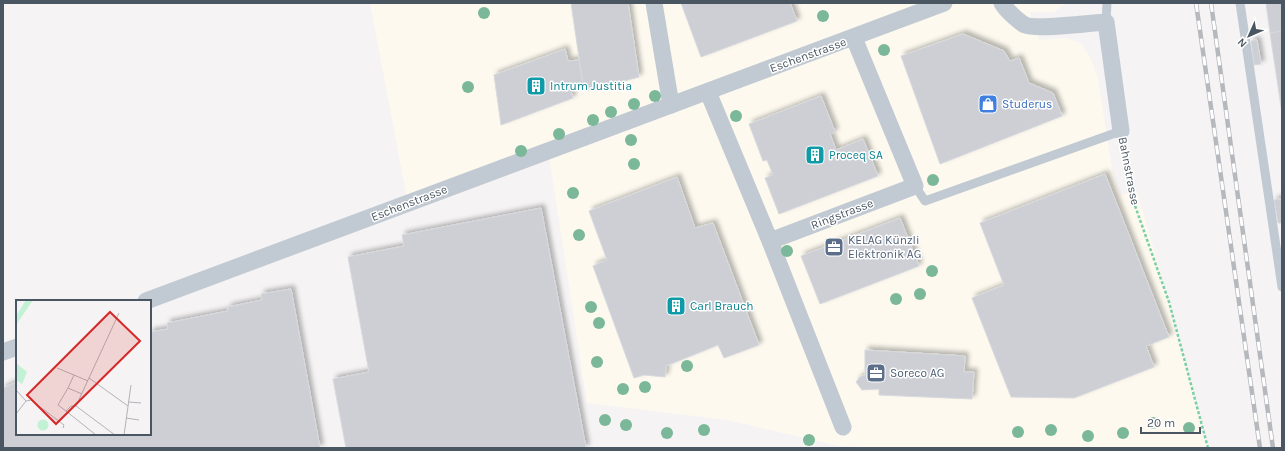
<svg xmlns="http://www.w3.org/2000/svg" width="1285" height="451" viewBox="0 0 1285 451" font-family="Karla,sans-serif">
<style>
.commercial{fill:#fdf9ef}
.building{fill:#cdcfd5;stroke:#d7d9de;filter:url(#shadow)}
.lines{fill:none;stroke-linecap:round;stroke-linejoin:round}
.path{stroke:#7ad0a6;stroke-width:2.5;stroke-dasharray:3 2;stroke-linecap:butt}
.lane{stroke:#c1cad2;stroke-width:9}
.street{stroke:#c1cad2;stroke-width:17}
.rail-casing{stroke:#b5b8bd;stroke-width:4.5}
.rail{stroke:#fff;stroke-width:3;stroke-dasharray:9;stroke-linecap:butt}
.tree{fill:#7bb799}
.labels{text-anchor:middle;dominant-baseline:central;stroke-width:3;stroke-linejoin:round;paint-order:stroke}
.street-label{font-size:12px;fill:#4a5661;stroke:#fff}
.culture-label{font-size:12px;fill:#0d838f;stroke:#fff;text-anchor:start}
.shop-label{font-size:12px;fill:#366cbe;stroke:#fff;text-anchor:start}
.service-label{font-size:12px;fill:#4e5e75;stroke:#fff;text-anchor:start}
.inset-road{fill:none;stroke:#b1b4b9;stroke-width:1}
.view{fill:#d62828;fill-opacity:0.15;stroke:#d62828;stroke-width:2}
.inset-edge{fill:none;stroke:#4a5661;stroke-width:2}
</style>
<defs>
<filter id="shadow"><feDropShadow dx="3.5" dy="-3.5" stdDeviation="2" flood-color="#0004"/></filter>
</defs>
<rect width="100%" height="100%" fill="#f5f3f3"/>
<polygon class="commercial" points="370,3 1066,3 1054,12 1030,12 1039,40 1066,38 1081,43 1092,61 1098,79 1113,174 1120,195 1137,192 1169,302 1208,448 887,448 839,446 727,420 587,403 548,150 408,204"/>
<g class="building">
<polygon points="571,3 628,3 639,77 586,91 583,85"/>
<polygon points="681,3 790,3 797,21 701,57"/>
<polygon points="1266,3 1282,3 1282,31 1270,33"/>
<polygon points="1282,31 1282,113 1270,33"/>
<polygon points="963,34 1004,51 1010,61 1019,58 1029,83 1053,93 1062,116 940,164 901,56"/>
<polygon points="1257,40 1261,64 1254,65 1251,41"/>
<polygon points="565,49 568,61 579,60 583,85 570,88 573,98 501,125 494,75"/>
<polygon points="821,96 835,132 830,134 836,150 863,139 878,176 779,214 765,178 773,175 767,160 763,161 749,124"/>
<polygon points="1105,174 1169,337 1146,346 1154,367 1074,398 1011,397 972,298 1004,285 980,223"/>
<polygon points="677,177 695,228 713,223 759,345 724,358 718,345 666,366 665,377 644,375 634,378 593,266 607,260 589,211"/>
<polygon points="1281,199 1282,223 1278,223 1274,200"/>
<polygon points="541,208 586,448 346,448 333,379 369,372 348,257 404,246 402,235"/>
<polygon points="900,218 919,266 820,304 801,256"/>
<polygon points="291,289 320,448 3,448 3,388 17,382 17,434 150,434 150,332 168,329 167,323 228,311 228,307 262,300 261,294"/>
<polygon points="865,350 965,356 964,372 974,372 972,399 879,395 879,389 862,390 856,382 860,377 865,375"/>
</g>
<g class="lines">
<polyline class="path" points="1124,147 1133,200 1169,302 1208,448"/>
<g class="lane">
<polyline points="1240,3 1282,287"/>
<polyline points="1106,22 1107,3"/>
<polyline points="915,186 925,201 1121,131"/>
</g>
<g class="street">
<polyline points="654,3 671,105"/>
<path d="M1002,3C1006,10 1018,21 1025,25C1037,30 1091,23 1106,22L1121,131"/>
<polyline points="708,92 770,241 915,186 854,38"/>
<polyline points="770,241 843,427"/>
<polyline points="146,301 944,3"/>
<polyline points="3,352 17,347"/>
</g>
<g class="rail-casing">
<g id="rail">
<polyline points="1196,3 1260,448"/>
<polyline points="1211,3 1273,448"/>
</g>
</g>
<use href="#rail" class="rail"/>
</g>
<g class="tree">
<circle cx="484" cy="13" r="6"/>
<circle cx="823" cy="16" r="6"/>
<circle cx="884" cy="50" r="6"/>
<circle cx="468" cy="87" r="6"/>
<circle cx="655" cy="96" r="6"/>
<circle cx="634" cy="104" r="6"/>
<circle cx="611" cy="112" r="6"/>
<circle cx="736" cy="116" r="6"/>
<circle cx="593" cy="120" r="6"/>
<circle cx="559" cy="134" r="6"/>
<circle cx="631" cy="140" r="6"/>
<circle cx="521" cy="151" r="6"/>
<circle cx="634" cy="164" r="6"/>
<circle cx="933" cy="180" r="6"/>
<circle cx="573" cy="193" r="6"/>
<circle cx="579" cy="235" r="6"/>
<circle cx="787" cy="251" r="6"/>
<circle cx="932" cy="271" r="6"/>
<circle cx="920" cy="294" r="6"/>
<circle cx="896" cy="299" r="6"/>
<circle cx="591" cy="307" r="6"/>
<circle cx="599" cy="323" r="6"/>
<circle cx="597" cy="362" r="6"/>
<circle cx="687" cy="366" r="6"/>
<circle cx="645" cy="387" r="6"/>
<circle cx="623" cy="389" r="6"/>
<circle cx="605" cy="420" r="6"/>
<circle cx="1153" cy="423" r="6"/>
<circle cx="626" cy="425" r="6"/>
<circle cx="1189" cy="428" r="6"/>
<circle cx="704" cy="430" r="6"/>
<circle cx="1051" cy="430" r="6"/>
<circle cx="1018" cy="432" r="6"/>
<circle cx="667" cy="433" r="6"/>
<circle cx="1123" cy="433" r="6"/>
<circle cx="1088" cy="436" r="6"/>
<circle cx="809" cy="440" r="6"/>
</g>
<defs>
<g id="building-square" transform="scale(1)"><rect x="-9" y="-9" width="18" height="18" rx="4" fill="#0f9aa8" stroke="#fff"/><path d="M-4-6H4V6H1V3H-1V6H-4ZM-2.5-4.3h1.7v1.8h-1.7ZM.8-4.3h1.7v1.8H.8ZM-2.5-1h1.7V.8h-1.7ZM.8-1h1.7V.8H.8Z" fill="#fff"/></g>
<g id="shop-square" transform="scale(1)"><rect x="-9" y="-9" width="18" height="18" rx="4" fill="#3f7fe0" stroke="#fff"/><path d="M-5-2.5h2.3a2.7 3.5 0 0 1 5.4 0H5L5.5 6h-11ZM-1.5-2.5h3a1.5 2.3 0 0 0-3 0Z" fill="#fff"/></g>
<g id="office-square" transform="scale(1)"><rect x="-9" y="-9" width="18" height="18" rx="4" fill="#5c6f8a" stroke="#fff"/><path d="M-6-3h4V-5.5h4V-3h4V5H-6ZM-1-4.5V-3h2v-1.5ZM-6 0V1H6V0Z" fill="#fff"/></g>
</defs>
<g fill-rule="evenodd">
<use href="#building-square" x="536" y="86"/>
<use href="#shop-square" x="988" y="104"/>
<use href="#building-square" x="815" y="155"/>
<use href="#office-square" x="834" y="247"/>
<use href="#building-square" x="676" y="306"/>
<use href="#office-square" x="876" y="373"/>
</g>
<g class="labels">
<g class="street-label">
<text transform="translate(808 55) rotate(-20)">Eschenstrasse</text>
<text transform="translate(1129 171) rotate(79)">Bahnstrasse</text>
<text transform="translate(409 203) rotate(-21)">Eschenstrasse</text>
<text transform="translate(842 214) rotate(-21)">Ringstrasse</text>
</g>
<g class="culture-label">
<text x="550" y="86">Intrum Justitia</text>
<text x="829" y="155">Proceq SA</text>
<text x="690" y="306">Carl Brauch</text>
</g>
<g class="shop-label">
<text x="1002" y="104">Studerus</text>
</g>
<g class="service-label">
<text x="848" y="240">KELAG Künzli<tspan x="848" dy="14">Elektronik AG</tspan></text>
<text x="890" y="373">Soreco AG</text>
</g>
</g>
<g transform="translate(16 300)">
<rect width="135" height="135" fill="#f5f3f3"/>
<path d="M10,0H17L0,25V16Z" fill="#c3f1d5"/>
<path d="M21.5 125a5.5 5.5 0 1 1 11 0a5.5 5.5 0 1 1-11 0Z" fill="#c3f1d5"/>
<path d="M0,63L11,72L6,84L0,80Z" fill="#c3f1d5"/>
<path class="inset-road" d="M41,68L58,75M73,78L112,106M52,88L42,105L50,111L55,106H60L99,135M0,90L10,101M66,94L52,88L58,75L72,81M10,101L15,100L48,125L47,128M113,102L125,103M60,106L103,13M50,111L80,135M0,114L10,101M110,118L123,120M108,135L115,85"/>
<path class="view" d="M94,12L124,41L40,124L11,95Z"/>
<rect width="135" height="135" class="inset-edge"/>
</g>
<rect width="1285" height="451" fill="none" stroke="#4a5661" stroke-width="8"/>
<g transform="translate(1249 36) rotate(225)" stroke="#ffffff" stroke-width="3" paint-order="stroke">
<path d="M0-3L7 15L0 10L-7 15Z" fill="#4a5661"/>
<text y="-6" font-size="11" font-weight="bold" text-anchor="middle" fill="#4a5661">N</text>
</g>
<path d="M1141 427v6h59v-6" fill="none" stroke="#4a5661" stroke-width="2"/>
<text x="1147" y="427" font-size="12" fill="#4a5661" stroke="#ffffff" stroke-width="3" paint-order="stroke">20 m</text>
</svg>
